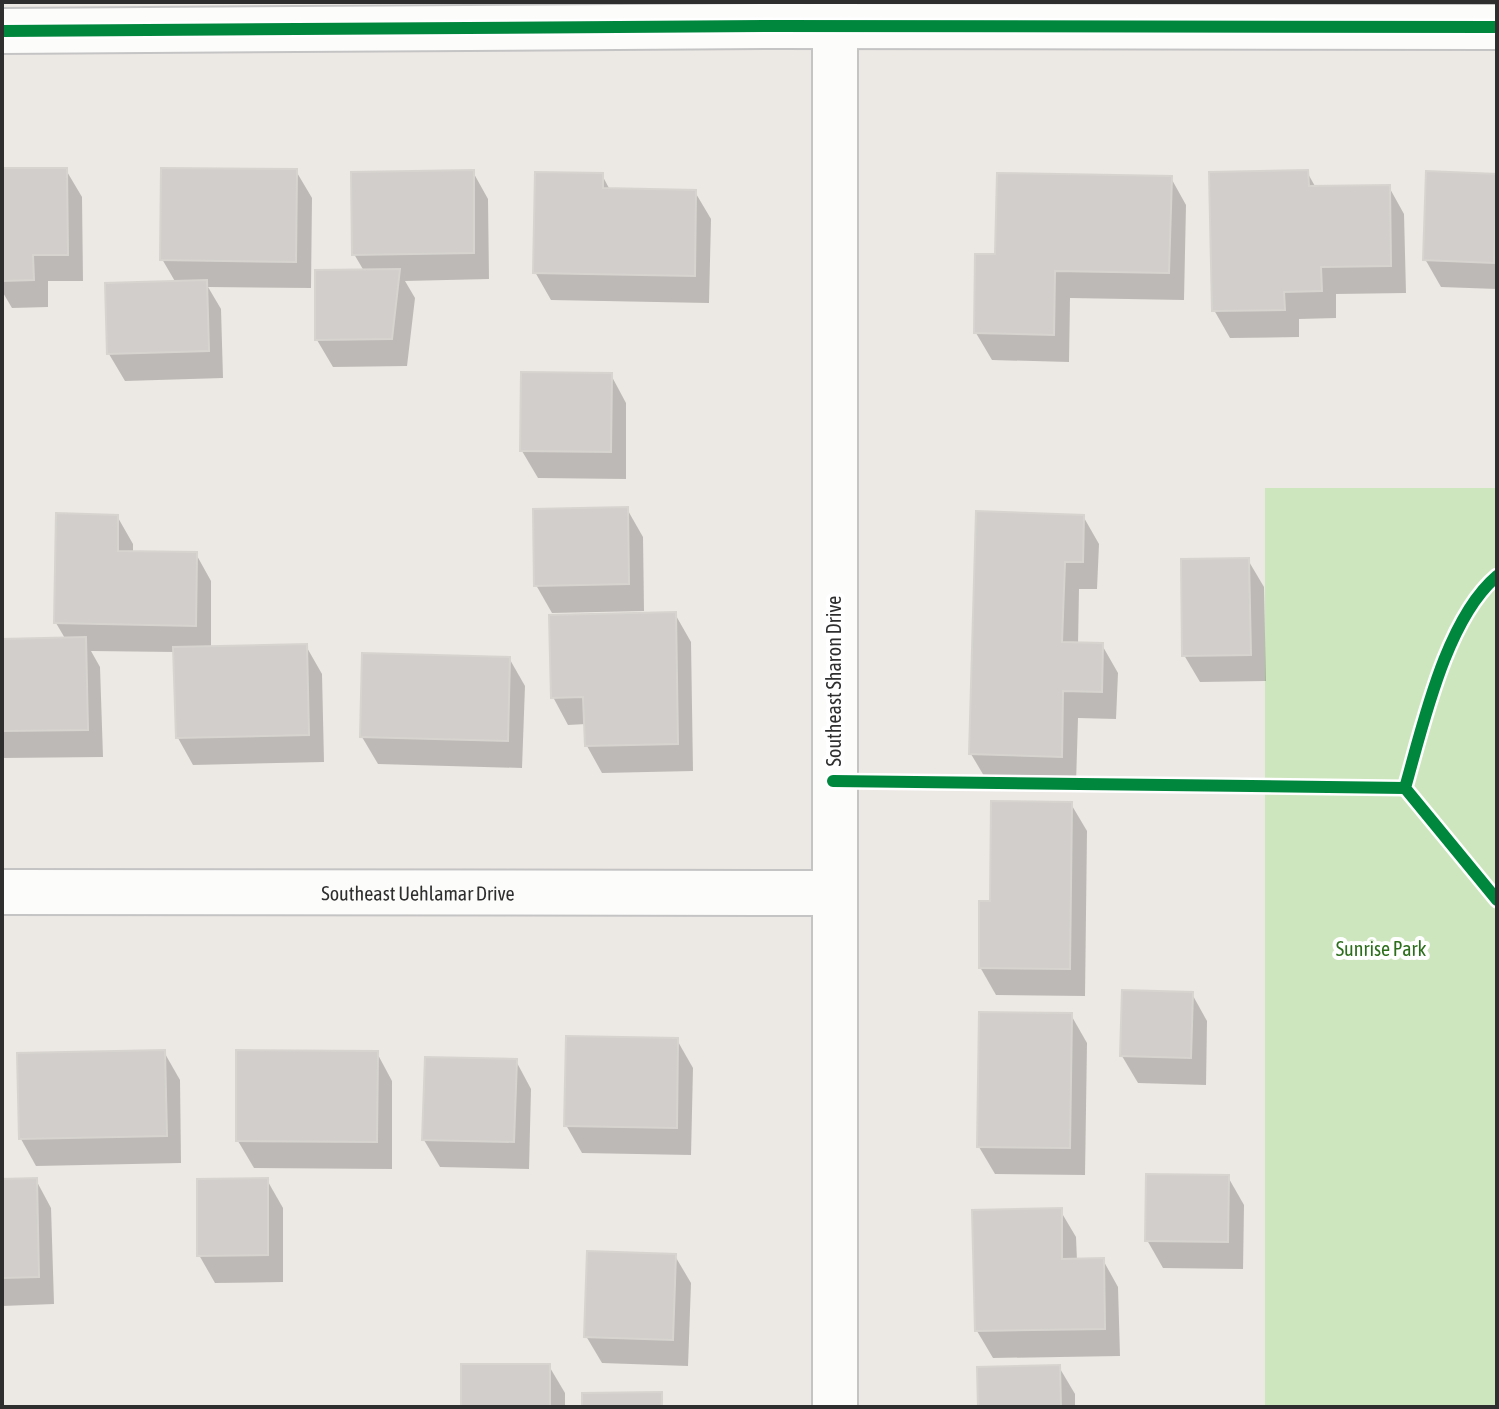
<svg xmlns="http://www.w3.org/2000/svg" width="1499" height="1409" viewBox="0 0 1499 1409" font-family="'Asap Condensed',sans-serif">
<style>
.park{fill:#cee6be}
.shadow{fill:#0003}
.building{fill:#d1cecb;stroke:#d7d4d0;stroke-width:2}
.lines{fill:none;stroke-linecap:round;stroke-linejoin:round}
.minor-casing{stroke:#c5c4c5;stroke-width:48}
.minor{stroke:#fcfcfb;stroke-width:44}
.cycleway-casing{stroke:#fff;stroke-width:17}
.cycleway{stroke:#00873e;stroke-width:12}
.labels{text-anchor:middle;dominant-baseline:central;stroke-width:8;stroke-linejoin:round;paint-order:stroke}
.street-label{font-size:20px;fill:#2e2e2e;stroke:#fff}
.park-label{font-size:20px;fill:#2c6e1b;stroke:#fff}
</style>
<rect width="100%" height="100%" fill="#ece8e4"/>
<rect class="park" x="1265" y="488" width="232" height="919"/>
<g class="shadow">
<polygon points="2,170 66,170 82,197 83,281 48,281 48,307 12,308 2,291"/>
<polygon points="296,171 312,198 311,288 208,287 221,309 223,378 125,381 109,354 176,283 162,259"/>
<polygon points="473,172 488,199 489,279 405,281 415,298 407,366 333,367 317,340 364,271 354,254"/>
<polygon points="1307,172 1316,188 1389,187 1404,214 1406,293 1336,294 1336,318 1299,319 1299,337 1230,338 1214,310"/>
<polygon points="602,175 610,190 695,192 711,219 709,303 551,300 535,272"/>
<polygon points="1496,176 1497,289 1441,287 1425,259"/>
<polygon points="1171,178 1186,205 1184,300 1070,298 1069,362 992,360 976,333 997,256"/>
<polygon points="611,375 626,403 626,479 538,478 522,451"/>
<polygon points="627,509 643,537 644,611 552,613 536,585"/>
<polygon points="117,516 133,544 133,553 196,554 211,581 211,649 306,646 322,674 324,762 193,765 178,738 175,652 91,651 100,667 103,757 2,758 2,641 66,640 56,623"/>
<polygon points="1083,516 1099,544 1097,589 1079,589 1078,645 1102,645 1118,673 1116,719 1078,718 1076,784 987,781 971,754"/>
<polygon points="1248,560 1264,587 1266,681 1200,682 1184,655"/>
<polygon points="675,614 691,642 693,771 602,773 587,746 586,724 568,725 553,697"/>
<polygon points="509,658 525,686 522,768 378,764 362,737"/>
<polygon points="1071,804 1087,831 1085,996 996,995 980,967 992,903"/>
<polygon points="1192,994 1207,1021 1206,1085 1138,1083 1122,1056"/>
<polygon points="1071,1015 1087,1043 1085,1175 995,1174 979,1147"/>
<polygon points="677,1040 693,1068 691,1155 582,1153 566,1125"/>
<polygon points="164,1052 180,1080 181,1163 36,1166 21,1139"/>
<polygon points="377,1053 392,1081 392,1169 254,1168 238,1141"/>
<polygon points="516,1061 531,1089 529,1169 440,1167 424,1140"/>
<polygon points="1228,1177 1244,1205 1243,1269 1163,1268 1147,1240"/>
<polygon points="36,1180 51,1208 54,1304 2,1306 2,1181"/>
<polygon points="267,1180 283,1208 283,1282 215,1283 199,1255"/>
<polygon points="1060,1210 1076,1237 1077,1261 1103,1260 1118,1287 1120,1356 993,1358 977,1331"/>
<polygon points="675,1256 691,1283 688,1366 602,1363 586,1336"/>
<polygon points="549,1366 565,1393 565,1407 463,1407"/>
<polygon points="1059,1367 1075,1394 1075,1407 980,1407"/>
</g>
<g class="building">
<polygon points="2,168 67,168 68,255 33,255 34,280 2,281"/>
<polygon points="161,168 297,169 296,262 160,260"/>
<polygon points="474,170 474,253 352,255 351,172"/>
<polygon points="1308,170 1309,186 1390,185 1391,266 1321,267 1322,291 1284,292 1285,310 1212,311 1209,172"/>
<polygon points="1426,171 1497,174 1494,263 1423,260"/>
<polygon points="535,172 603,173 603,188 696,190 695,276 533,273"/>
<polygon points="997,173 1172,176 1169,273 1055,271 1054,335 974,333 975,254 995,254"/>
<polygon points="400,269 392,339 315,340 315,270"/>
<polygon points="207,280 209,351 107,354 105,283"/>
<polygon points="521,372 612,373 611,452 520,451"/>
<polygon points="628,507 629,584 534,586 533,509"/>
<polygon points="976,511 1084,515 1083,562 1065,562 1062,642 1103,643 1102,692 1063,691 1062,757 969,754"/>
<polygon points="56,513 118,515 118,551 197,552 196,626 54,623"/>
<polygon points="1249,558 1251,655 1182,656 1181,559"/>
<polygon points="676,612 678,744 585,746 583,697 551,698 549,615"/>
<polygon points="86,637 88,730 2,731 2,639"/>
<polygon points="307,644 309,735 176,738 173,647"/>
<polygon points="362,653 510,657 508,741 360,737"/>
<polygon points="991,801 1072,802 1070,969 979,968 979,901 990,901"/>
<polygon points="1122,990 1193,992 1191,1058 1120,1056"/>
<polygon points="979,1012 1072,1013 1070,1148 977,1147"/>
<polygon points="566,1036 678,1038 677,1128 564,1126"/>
<polygon points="165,1050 167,1136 19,1139 17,1053"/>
<polygon points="236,1050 378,1051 377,1142 236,1141"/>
<polygon points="425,1057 517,1059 514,1142 422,1140"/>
<polygon points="1146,1174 1229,1175 1228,1242 1145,1241"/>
<polygon points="37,1178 39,1277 2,1278 2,1179"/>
<polygon points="268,1178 268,1255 197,1256 197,1179"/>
<polygon points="1062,1208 1062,1259 1104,1258 1105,1329 975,1331 972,1210"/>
<polygon points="587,1251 676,1254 673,1340 584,1337"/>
<rect x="461" y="1364" width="89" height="43"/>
<polygon points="1060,1365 1061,1407 978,1407 977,1367"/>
<polygon points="662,1392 662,1407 582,1407 582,1393"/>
</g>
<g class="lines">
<g class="minor-casing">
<g id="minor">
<polyline points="835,2 835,1407"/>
<polyline points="2,31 769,26 1497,27"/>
<path id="s1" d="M2,892L833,893"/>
</g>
</g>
<use href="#minor" class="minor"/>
<g class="cycleway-casing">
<g id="cycleway">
<polyline points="2,31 769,26 1497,27"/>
<path d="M1497,576C1446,619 1423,725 1405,788L1497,900"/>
<polyline points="833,781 1405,788"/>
</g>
</g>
<use href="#cycleway" class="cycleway"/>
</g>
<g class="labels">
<g class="street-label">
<text transform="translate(833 681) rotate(-90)">Southeast Sharon Drive</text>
<text stroke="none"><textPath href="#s1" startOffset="416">Southeast Uehlamar Drive</textPath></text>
</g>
<g class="park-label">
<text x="1381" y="948">Sunrise Park</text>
</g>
</g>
<rect width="1499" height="1409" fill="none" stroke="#2e2e2e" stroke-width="8"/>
</svg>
